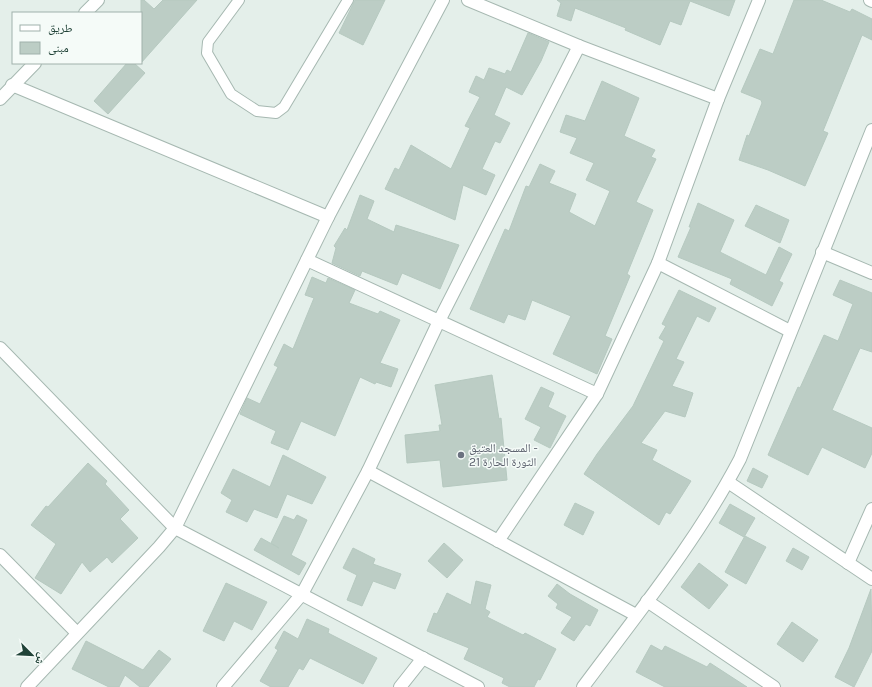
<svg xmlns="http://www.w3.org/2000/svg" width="872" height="687" viewBox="0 0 872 687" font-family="Karla,'Noto Naskh Arabic',sans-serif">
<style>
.building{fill:#bccdc5;stroke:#b6c9c0}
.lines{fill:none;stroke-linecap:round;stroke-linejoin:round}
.service-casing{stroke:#a6b8b1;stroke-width:12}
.minor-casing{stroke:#a6b8b1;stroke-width:14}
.service{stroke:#fff;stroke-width:10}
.minor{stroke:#fff;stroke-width:12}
.worship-dot{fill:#6b7280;stroke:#f5fbf8;stroke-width:1.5}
.labels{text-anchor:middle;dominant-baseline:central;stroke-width:3;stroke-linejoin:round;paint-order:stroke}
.worship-label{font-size:12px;fill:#5b616d;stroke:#f5fbf8;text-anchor:start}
</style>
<rect width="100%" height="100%" fill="#e4efea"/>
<g class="building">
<polygon points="141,0 144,0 154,9 163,0 197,0 141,63"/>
<polygon points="355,0 385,0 363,45 339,33"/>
<polygon points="557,0 735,0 729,16 690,1 681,25 670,21 660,45 625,30 626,28 575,8 571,21 557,16 561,3"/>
<polygon points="794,0 821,0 850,12 852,9 872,19 872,40 862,35 823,131 828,133 805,186 768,170 739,160 747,135 749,136 762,103 761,100 741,92 760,49 773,54"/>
<polygon points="528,33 549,42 541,61 522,95 506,87 494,115 510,123 500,143 495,141 482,169 495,175 486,195 463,185 455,220 385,189 395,168 399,170 411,145 451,169 470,128 465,126 480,97 469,92 476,76 484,80 489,68 505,74 507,70 511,72"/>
<polygon points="127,63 134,63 145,73 108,114 94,101"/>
<polygon points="602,81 639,98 624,136 655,150 651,157 656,159 636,202 653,210 627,274 630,276 605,336 612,339 597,374 553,354 571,316 532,300 525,320 508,314 504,323 470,309 505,229 509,231 526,186 529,187 540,164 555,171 549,183 576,194 569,212 595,226 610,191 586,180 594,163 570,153 577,138 560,132 566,115 585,121"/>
<polygon points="360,195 374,201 367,219 394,232 396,225 459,245 440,289 402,273 397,285 362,271 360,276 332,263 336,248 334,246 345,228 347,230"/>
<polygon points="698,203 734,220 720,252 766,275 779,247 792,254 779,281 783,283 772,306 730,284 732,279 678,257 691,227 689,227"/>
<polygon points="756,205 789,220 780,243 745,226"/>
<polygon points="312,277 326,283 328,278 355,290 349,303 378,314 380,311 400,320 380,363 398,369 391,387 376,382 375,384 360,377 335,436 301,421 288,450 271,443 276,431 240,414 247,398 260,404 278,367 274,365 284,344 293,349 314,298 305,295"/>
<polygon points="840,280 872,293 872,352 860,348 832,410 872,428 872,453 865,468 822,447 808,475 768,455 798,387 800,388 824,335 838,341 853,304 833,295"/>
<polygon points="679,290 716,308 709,322 697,316 676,359 684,362 672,386 693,393 685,417 665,411 641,443 657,450 652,460 691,481 670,514 666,512 659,525 584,474 597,454 633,406 664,341 659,338 666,326 662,324"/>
<polygon points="492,375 499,419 501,418 507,480 443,487 440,460 407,463 405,435 440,431 439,425 442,425 435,385"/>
<polygon points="541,387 554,393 548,407 566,416 550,448 534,440 541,427 525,419"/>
<polygon points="283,455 326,477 312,504 287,494 277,518 254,509 247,522 226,512 232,500 221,493 233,469 270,487"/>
<polygon points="88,463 107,481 105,484 129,510 120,519 138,538 112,563 107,557 90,572 82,562 61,594 35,578 56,544 31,525 46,506 48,507"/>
<polygon points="753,468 768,476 762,488 747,481"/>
<polygon points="575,503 594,512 583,535 564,525"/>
<polygon points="730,504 755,518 744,537 719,523"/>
<polygon points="297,515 307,520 291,555 306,563 299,575 254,550 261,538 279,548 271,543 284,516 294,520"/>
<polygon points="745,536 766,547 746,584 725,572"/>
<polygon points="444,543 463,560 447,578 428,561"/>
<polygon points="353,548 375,559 373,564 401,574 395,589 373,581 362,606 347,600 357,575 343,568"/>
<polygon points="793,548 809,557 802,570 786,561"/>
<polygon points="699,563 728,585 709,609 681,587"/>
<polygon points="476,581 491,585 485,609 490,612 487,617 523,635 525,633 556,649 540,680 538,679 534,687 510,687 502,683 504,678 464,659 469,648 427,631 434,613 437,614 447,593 471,605"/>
<polygon points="226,583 267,602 252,630 234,621 224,641 203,631"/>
<polygon points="557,584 570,594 598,610 590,626 586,624 574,641 561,633 572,617 556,608 558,604 548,596"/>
<polygon points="871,589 872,651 854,687 835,677 849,648"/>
<polygon points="307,619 329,629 328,633 377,658 363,684 310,658 303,670 299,668 288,687 271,687 260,681 278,650 275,648 284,631 298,639"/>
<polygon points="792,622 818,640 803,662 777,644"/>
<polygon points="86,641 143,670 159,650 171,659 148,687 140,687 125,675 119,687 109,687 72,669"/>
<polygon points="651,645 662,651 665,646 707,667 710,663 747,687 665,687 636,672"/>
</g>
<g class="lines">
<g class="service-casing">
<polyline id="service" points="239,0 208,42 207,53 231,94 257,111 276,113 284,107 348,0"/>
</g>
<g class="minor-casing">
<g id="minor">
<polyline points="468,0 579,46 718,99"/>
<polyline points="870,0 872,1"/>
<polyline points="85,13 98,0"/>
<polyline points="12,85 328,217"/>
<polyline points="0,99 35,63"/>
<polyline points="822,252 872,273"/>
<polyline points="307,260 597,394"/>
<polyline points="658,263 790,331"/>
<polyline points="0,348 175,528 478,687"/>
<polyline points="368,471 636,615"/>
<polyline points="728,482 872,579"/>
<polyline points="498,541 597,394 658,263 718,99 759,0"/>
<polyline points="0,555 77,633"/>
<polyline points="848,563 872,509"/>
<polyline points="647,601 774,687"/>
<polyline points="27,687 159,547 175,528 328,217 443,0"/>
<polyline points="223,687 302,594 368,471 439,321 579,46"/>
<polyline points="400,687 423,658"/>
<path d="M583,687C638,613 697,541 740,459L872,130"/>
</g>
</g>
<use href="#service" class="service"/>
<use href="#minor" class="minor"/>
</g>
<circle class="worship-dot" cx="461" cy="455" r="4"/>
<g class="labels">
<g class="worship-label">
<text x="469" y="448">المسجد العتيق -<tspan x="469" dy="14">الثورة الحارة 21</tspan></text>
</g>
</g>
<rect x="12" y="12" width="130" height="52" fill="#f5fbf8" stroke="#a0b1ab"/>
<rect x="20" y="25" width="20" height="6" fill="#ffffff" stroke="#a0b1ab"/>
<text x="48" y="32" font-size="12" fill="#214338">طريق</text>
<rect x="20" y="42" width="20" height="12" fill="#bccdc5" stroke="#a0b1ab"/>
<text x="48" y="52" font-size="12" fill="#214338">مبنى</text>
<g transform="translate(32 655) rotate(114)" stroke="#f5fbf8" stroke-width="3" paint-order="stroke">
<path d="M0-3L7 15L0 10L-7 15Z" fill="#214338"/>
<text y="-6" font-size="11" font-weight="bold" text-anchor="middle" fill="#214338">ش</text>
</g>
</svg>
